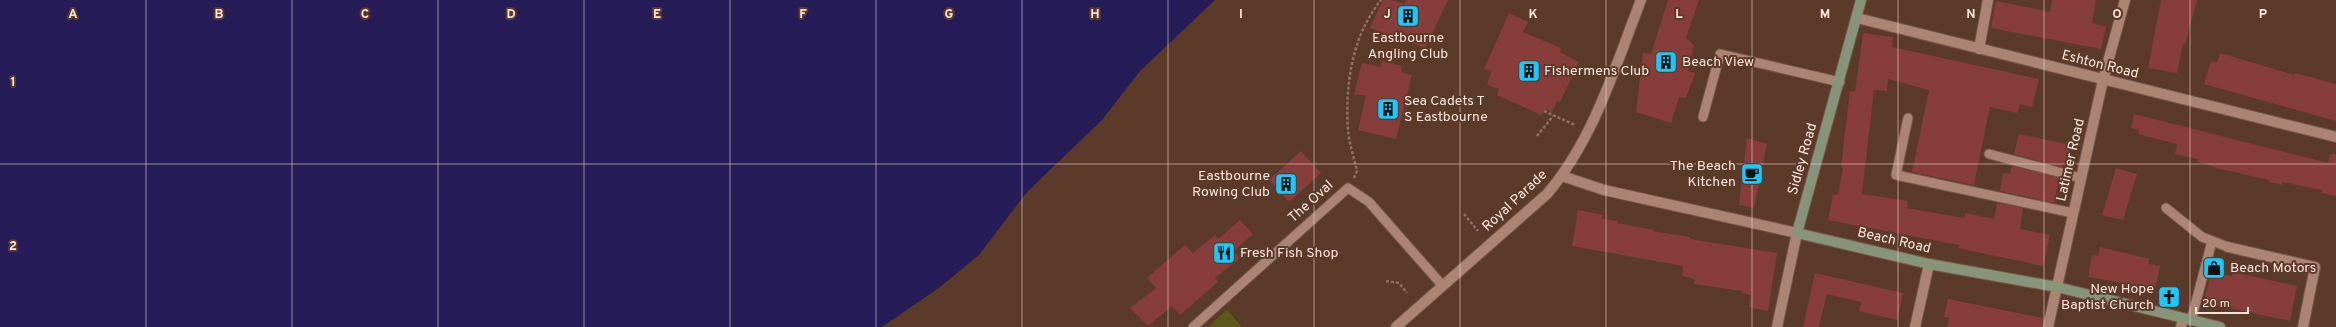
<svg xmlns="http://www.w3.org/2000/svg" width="2336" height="327" viewBox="0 0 2336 327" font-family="Overpass,sans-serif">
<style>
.green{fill:#5e591b}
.water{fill:#261d58}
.building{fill:#873d3a}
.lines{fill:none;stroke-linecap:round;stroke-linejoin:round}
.service-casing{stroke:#74574a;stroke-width:11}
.minor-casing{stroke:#74574a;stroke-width:12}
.tertiary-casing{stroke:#74574a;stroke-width:12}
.secondary-casing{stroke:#74574a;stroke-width:12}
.path{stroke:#8f7164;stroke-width:2.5;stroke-dasharray:3 2;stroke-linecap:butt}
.service{stroke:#ac8473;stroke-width:9}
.minor{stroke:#ac8473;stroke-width:10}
.tertiary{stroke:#ac8473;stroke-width:10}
.secondary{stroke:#869479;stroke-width:10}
.grid{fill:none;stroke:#f9e3da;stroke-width:1;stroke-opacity:0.55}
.labels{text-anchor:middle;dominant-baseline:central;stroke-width:4;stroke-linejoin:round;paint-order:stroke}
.poi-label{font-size:14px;fill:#f9e3da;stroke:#5c3a2a;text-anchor:start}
.street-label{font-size:14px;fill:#f9e3da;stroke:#5c3a2a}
.grid-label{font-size:13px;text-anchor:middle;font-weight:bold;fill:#f9e3da;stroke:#5c3a2a;stroke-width:4;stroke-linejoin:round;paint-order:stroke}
</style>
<rect width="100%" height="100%" fill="#5c3a2a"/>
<polygon class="green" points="1227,310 1242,327 1208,327"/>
<polygon class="water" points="0,0 1215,0 1140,71 1102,120 1027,192 979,255 940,287 882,327 0,327"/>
<g class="building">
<polygon points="1383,0 1392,0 1404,4 1406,0 1448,0 1425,48 1370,28"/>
<polygon points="1668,0 1699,0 1686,38 1694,45 1688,71 1695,73 1686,98 1679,97 1671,123 1636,112 1643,53 1651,54"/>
<polygon points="2052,0 2096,0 2092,23 2106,27 2101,49 1991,28 1996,1 2050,12"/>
<polygon points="2161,0 2197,0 2185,44 2183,44 2177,73 2148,68"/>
<polygon points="1509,13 1528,22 1523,32 1561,48 1560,52 1579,62 1560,102 1557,101 1552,112 1546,109 1541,115 1497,95 1499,89 1487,85 1491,71 1484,69"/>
<polygon points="1863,33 1893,37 1892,47 2039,79 2032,107 2020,104 2017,113 1990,107 1974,185 1912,172 1929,90 1888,79 1887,91 1874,90 1862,194 1908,201 1907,208 1964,218 1965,213 1994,219 1997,203 2023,208 2020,229 2050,235 2043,266 1958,248 1959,245 1828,220 1833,194 1838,195 1843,168 1841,167 1850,91 1855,92"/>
<polygon points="2220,53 2294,75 2295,73 2336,84 2336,121 2204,84 2211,61 2217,63"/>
<polygon points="1382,61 1402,66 1401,72 1412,75 1396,139 1358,130 1366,96 1354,94 1362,63 1381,67"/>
<polygon points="2134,114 2328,163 2330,154 2336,154 2336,196 2321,193 2322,190 2282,182 2282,185 2269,182 2269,180 2221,169 2198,162 2198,159 2175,154 2177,144 2138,134 2139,130 2131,128"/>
<polygon points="2019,134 2071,145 2067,166 2062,165 2062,167 2014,154"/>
<polygon points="1747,138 1767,144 1754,208 1739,205"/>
<polygon points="1301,151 1321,173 1289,202 1269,180"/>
<polygon points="2012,166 2059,178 2054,203 2000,191 2003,173 2010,174"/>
<polygon points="2116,168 2137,174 2123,220 2102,215"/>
<polygon points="1578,210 1603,215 1602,219 1618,221 1617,223 1653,230 1653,231 1690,237 1690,239 1777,253 1768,311 1749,307 1751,295 1741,293 1742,291 1694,284 1695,279 1682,276 1683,266 1572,246"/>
<polygon points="1240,220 1253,234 1234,251 1240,258 1215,278 1218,282 1180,315 1172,306 1148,326 1130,308 1156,288 1147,278 1185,245 1193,253 1215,235 1218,239"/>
<polygon points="2100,247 2150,259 2148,264 2160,266 2154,294 2122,288 2123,283 2088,277 2092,255 2098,256"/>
<polygon points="2211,271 2232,276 2232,272 2297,286 2290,321 2204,303"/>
<polygon points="1815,273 1903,293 1897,320 1859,311 1861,302 1827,294 1819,327 1803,327"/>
<polygon points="1948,299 2043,318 2042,327 1947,327 1949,318 1944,317"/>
</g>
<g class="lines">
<g class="service-casing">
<g id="service">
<polyline points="1703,117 1720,54 1840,82"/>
<polyline points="1908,118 1896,175 2073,213"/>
<polyline points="1989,154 2081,178"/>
<polyline points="2166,208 2202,237 2228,247"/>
<polyline points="2191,321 2212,241"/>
<polyline points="1193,327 1348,188 1369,202 1442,285"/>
</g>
</g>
<g class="minor-casing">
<g id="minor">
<polyline points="1857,18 2336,137"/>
<polyline points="1979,49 1988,0"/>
<polyline points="1562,176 1604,190 1797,233 1777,327"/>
<polyline points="2228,247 2315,267 2303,327"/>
<polyline points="1915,327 1929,264"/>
<polyline points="2048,327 2103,80 2125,0"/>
<polyline points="2181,327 2183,319"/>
</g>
</g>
<g class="tertiary-casing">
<path id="tertiary" d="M1396,327L1547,194C1594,139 1615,67 1641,0"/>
</g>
<g class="secondary-casing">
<polyline id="secondary" points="1861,0 1797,233 1929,264 2057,287 2220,327"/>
</g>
<g class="path">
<polyline points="1544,111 1575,125"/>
<polyline points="1537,136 1553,116"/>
<path d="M1354,178L1357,171C1354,158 1349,143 1348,130C1345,84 1352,36 1381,0"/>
<polyline points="1464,214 1478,231"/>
<polyline points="1386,281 1399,283 1407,293"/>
</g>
<use href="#service" class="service"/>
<use href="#minor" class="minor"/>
<use href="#tertiary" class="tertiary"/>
<use href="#secondary" class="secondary"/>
</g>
<path class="grid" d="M146,0V327M292,0V327M438,0V327M584,0V327M730,0V327M876,0V327M1022,0V327M1168,0V327M1314,0V327M1460,0V327M1606,0V327M1752,0V327M1898,0V327M2044,0V327M2190,0V327M0,164H2336"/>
<defs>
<g id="building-square" transform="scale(1.15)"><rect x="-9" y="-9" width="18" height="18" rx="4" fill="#18cafc" stroke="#5c3a2a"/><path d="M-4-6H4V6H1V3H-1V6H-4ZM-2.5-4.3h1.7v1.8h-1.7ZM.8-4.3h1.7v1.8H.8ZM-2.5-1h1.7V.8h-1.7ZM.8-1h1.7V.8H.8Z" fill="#111"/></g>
<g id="cafe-square" transform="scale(1.15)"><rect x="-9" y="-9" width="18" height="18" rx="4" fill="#18cafc" stroke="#5c3a2a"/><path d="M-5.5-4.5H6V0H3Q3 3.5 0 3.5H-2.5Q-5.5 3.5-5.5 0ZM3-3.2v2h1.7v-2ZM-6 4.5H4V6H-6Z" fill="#111"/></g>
<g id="restaurant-square" transform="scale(1.15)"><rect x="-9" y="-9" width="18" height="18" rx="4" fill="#18cafc" stroke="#5c3a2a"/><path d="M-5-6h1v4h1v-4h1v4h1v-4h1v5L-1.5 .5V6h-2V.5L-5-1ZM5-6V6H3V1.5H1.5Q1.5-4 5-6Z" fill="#111"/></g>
<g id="shop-square" transform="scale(1.15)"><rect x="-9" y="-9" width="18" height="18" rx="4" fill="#18cafc" stroke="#5c3a2a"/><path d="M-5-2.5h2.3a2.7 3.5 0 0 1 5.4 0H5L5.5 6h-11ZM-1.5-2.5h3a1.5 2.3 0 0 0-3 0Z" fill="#111"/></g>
<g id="church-square" transform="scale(1.15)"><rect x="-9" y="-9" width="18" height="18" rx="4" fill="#18cafc" stroke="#5c3a2a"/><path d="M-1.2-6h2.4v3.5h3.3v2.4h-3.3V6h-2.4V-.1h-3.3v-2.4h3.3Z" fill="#111"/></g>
</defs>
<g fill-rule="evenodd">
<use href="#building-square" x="1408" y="16"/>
<use href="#building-square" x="1666" y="62"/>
<use href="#building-square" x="1529" y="71"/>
<use href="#building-square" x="1388" y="109"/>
<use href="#cafe-square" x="1752" y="174"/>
<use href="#building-square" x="1286" y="184"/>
<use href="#restaurant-square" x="1224" y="253"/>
<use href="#shop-square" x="2214" y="268"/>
<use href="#church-square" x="2169" y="297"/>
</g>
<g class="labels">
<g class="poi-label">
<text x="1408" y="38" text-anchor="middle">Eastbourne<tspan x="1408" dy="16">Angling Club</tspan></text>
<text x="1682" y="62">Beach View</text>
<text x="1544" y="71">Fishermens Club</text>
<text x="1404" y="101">Sea Cadets T<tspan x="1404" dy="16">S Eastbourne</tspan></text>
<text x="1736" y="166" text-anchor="end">The Beach<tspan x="1736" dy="16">Kitchen</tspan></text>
<text x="1270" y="176" text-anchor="end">Eastbourne<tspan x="1270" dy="16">Rowing Club</tspan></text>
<text x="1240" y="253">Fresh Fish Shop</text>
<text x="2230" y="268">Beach Motors</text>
<text x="2154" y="289" text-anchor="end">New Hope<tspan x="2154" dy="16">Baptist Church</tspan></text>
</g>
<g class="street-label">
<text transform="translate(2100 65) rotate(14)">Eshton Road</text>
<text transform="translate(1803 159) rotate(-74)">Sidley Road</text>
<text transform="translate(2071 160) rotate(-77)">Latimer Road</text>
<text transform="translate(1515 201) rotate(-43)">Royal Parade</text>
<text transform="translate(1311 202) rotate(-42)">The Oval</text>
<text transform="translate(1894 241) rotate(13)">Beach Road</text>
</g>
</g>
<g class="grid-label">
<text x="73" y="18">A</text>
<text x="219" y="18">B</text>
<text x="365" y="18">C</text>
<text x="511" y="18">D</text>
<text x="657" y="18">E</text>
<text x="803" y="18">F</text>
<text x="949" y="18">G</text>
<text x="1095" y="18">H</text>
<text x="1241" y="18">I</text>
<text x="1387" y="18">J</text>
<text x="1533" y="18">K</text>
<text x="1679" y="18">L</text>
<text x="1825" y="18">M</text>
<text x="1971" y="18">N</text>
<text x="2117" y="18">O</text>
<text x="2263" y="18">P</text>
<text x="13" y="86">1</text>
<text x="13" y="250">2</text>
</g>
<path d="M2196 307v6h52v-6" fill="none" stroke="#f9e3da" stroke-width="2"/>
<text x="2202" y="307" font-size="12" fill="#f9e3da" stroke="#5c3a2a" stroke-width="3" paint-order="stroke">20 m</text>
</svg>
